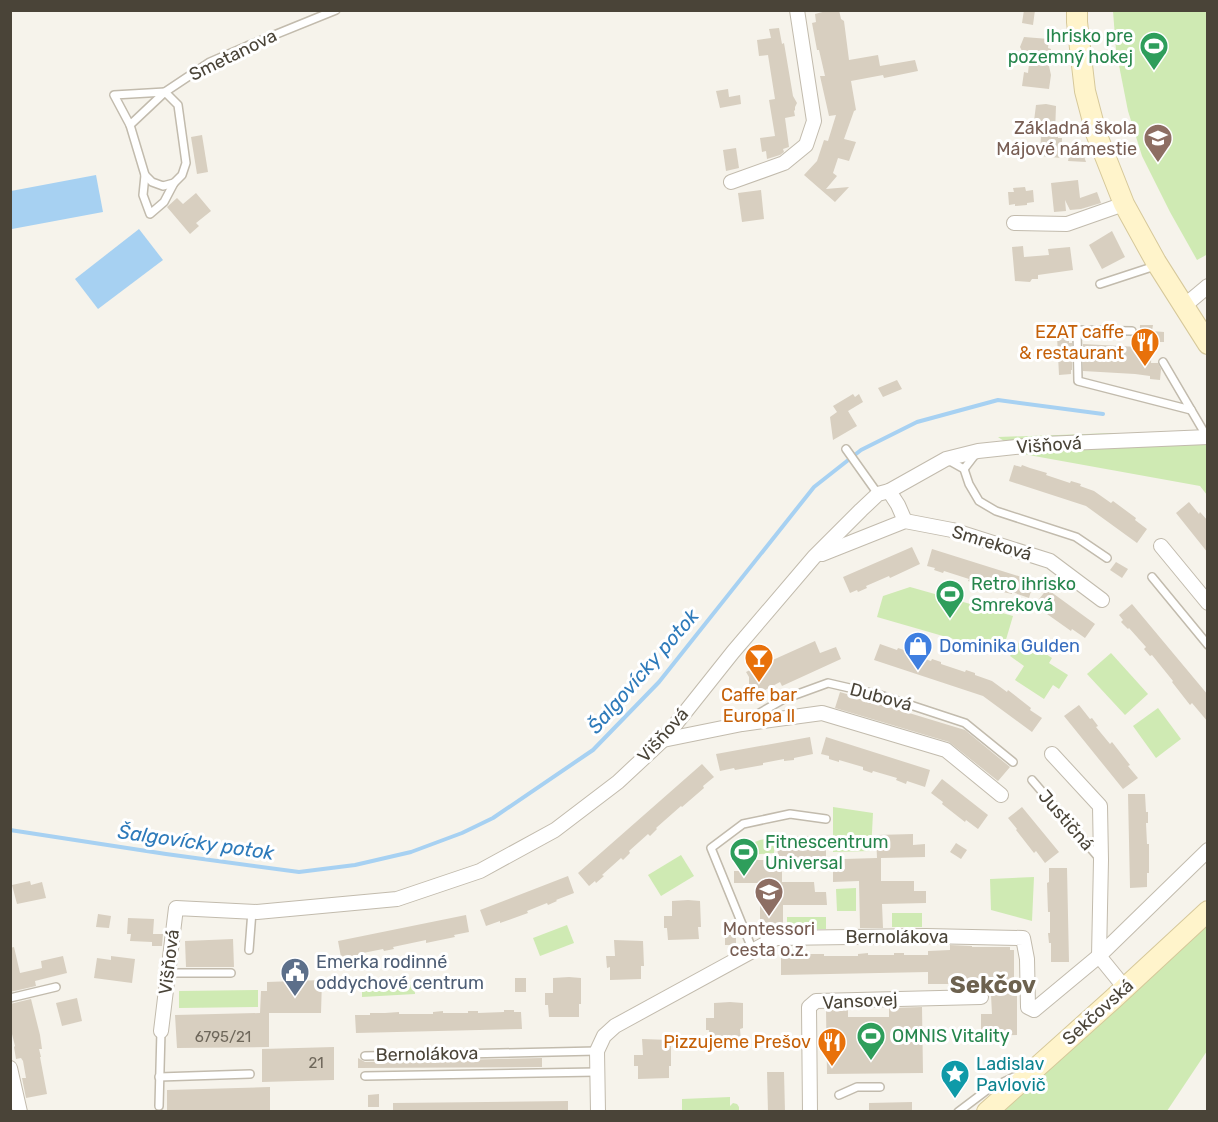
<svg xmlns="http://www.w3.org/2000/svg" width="1218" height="1122" viewBox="0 0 1218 1122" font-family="Rubik,sans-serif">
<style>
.green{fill:#cfeab3}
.water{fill:#a7d1f2}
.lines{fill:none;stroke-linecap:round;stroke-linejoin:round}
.stream{stroke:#a7d1f2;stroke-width:4}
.building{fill:#d8cfc0}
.lane-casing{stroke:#c2bbad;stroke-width:10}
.street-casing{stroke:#c2bbad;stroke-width:16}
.secondary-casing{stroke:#d6c89a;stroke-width:22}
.lane{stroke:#fff;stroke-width:7}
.street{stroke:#fff;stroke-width:14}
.secondary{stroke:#fff4cb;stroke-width:20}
.labels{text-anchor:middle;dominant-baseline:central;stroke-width:6;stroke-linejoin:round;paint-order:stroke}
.number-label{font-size:15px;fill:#6e675a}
.leisure-label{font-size:18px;fill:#27864d;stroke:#fff;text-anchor:start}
.street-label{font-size:18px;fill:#4a4438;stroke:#fff}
.education-label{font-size:18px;fill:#785e54;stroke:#fff;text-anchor:end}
.food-label{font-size:18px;fill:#c56008;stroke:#fff;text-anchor:end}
.shop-label{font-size:18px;fill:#366cbe;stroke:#fff;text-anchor:start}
.service-label{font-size:18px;fill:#4e5e75;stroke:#fff;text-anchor:start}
.culture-label{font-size:18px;fill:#0d838f;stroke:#fff;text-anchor:start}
.water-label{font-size:20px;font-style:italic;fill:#2d7aba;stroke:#fff}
.district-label{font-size:24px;font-weight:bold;fill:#6d624f;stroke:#fff}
</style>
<rect width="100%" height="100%" fill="#f6f3eb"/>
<g class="green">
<polygon points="1113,11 1207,11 1208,254 1197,260 1170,212 1142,156 1128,111 1116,50"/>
<polygon points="1114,433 1207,438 1207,495 1200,486 1023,454 998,437"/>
<polygon points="910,587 1013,616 1002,653 877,617 883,596"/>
<polygon points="1022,638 1052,658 1049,663 1068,675 1059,689 1053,685 1044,699 1015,680 1024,666 1010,656"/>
<polygon points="1111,653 1148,694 1125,715 1087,674"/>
<polygon points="1158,708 1181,739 1156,758 1133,726"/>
<polygon points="833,807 873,813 871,851 833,852"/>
<polygon points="775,837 774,853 748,855 747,845 760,840"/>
<polygon points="681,855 694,876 661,896 648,875"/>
<polygon points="1034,877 1032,921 991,910 990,879"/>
<polygon points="856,888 856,911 837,911 836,889"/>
<polygon points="1207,908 1207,1051 1167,1111 988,1112"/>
<rect x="892" y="913" width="30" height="14"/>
<rect x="787" y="917" width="39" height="12"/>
<polygon points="567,925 574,943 540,956 533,938"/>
<polygon points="414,982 415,994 362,997 362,984"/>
<polygon points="258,990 258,1007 179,1008 179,991"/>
<polygon points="730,1097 730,1106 733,1103 737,1104 739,1107 739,1111 682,1111 682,1099"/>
</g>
<g class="water">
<polygon points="96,175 103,212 12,229 11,219 11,191"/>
<polygon points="139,229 163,260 98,309 75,279"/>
</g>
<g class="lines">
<polyline class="stream" points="10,830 166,854 299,872 355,865 411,852 462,833 493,818 593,750 659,682 814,487 861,450 917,422 998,400 1103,414"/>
</g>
<g class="building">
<polygon points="830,10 839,10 841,19 844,21 849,60 878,55 880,66 915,60 918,71 884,78 883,75 851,81 856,110 854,111 844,139 856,142 849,161 838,158 833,173 837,176 826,189 849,187 835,202 804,175 817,161 824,140 828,141 836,115 829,116 820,76 825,76 819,50 817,50 812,23 816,22 815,14"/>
<polygon points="1024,10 1035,10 1033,25 1022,23"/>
<polygon points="779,28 782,44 784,43 793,96 797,103 795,107 795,110 794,111 795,116 785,118 789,147 783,149 784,152 780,155 767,159 766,151 762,152 760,138 775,136 769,100 775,99 768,55 759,56 757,40 771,38 769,29"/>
<polygon points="1024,37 1049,39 1048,48 1051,49 1049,66 1051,75 1049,89 1022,86 1024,72 1028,73 1030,54 1023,53 1020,47"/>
<polygon points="728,89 729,97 740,95 741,104 720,108 716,91"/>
<polygon points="1046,104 1056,106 1055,133 1058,133 1058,138 1062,138 1061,158 1040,156 1041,135 1025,134 1026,121 1034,121 1036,105"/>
<polygon points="202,135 208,172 197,174 191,137"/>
<polygon points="736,148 739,168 726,171 723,150"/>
<polygon points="1070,152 1083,153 1086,162 1068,161"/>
<polygon points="1078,180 1080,198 1097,192 1101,203 1081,209 1070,210 1065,200 1066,211 1054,212 1051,183"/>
<polygon points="1025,187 1026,191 1033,190 1034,202 1027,203 1027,205 1015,206 1015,204 1009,205 1008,192 1014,192 1013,188"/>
<polygon points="761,190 764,219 742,222 738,193"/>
<polygon points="196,193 211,211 196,223 199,226 190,234 167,207 177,198 183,204"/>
<polygon points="1112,231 1125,257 1102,269 1089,245"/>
<polygon points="1023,246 1024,257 1049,255 1048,249 1070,247 1073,270 1038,275 1038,279 1032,279 1030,282 1015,281 1012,247"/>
<polygon points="1140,325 1153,325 1152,331 1164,332 1164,342 1152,342 1151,363 1158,363 1161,369 1160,380 1150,379 1150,376 1135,374 1083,371 1083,344 1139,347"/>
<polygon points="1069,335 1069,343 1072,343 1072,370 1071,370 1071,374 1059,375 1057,336"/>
<polygon points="897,380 902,389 883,397 878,388"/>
<polygon points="853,394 855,397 859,394 863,402 848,411 857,426 833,440 830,417 837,412 833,406"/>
<polygon points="1014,465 1021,467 1022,465 1030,468 1047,473 1046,475 1070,483 1071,481 1081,484 1080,486 1094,491 1111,503 1113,501 1136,518 1135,520 1147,529 1137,543 1086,506 1009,481"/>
<polygon points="1189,502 1199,514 1200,512 1208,521 1208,553 1176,513"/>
<polygon points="912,547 920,564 890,578 889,576 866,586 867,588 858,592 857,590 850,593 843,577"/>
<polygon points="932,549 1034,581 1029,598 1012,592 1012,594 1003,592 1003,590 978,582 977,584 968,581 969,579 944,571 943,573 934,570 935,568 927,566"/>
<polygon points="1116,562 1128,569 1122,578 1110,570"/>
<polygon points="1047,589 1095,624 1085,638 1072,629 1071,631 1047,614 1049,612 1036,603"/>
<polygon points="1132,604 1208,695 1208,722 1192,703 1190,705 1172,682 1173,681 1152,655 1150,656 1144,649 1146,647 1129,628 1128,629 1121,622 1123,620 1119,615"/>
<polygon points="815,641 820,653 836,647 841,659 782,686 780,682 758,694 749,688 749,677 746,672 752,669 750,666 761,654 766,663"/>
<polygon points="880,644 897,650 898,648 907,651 907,653 931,661 932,659 941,662 941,664 965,672 966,670 975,673 975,675 992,681 1007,692 1008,690 1031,708 1030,710 1042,718 1032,732 983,696 874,660"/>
<polygon points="840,692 965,730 1010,767 998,781 949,742 835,708"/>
<polygon points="1079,705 1090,719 1092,718 1098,726 1096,727 1110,744 1112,742 1130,765 1128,766 1138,778 1123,789 1064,716"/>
<polygon points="810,737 813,754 794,758 794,760 784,761 784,759 763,763 763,765 735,770 734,768 720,771 716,754"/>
<polygon points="826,737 930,770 925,787 907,781 906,784 896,780 897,778 873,771 872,773 863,770 863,767 839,760 839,762 829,759 829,756 821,754"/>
<polygon points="702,764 714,777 703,786 704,788 682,807 681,806 656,828 657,829 650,836 648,834 629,851 630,853 623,860 621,858 602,875 604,876 596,883 595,881 589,886 578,873"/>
<polygon points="942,779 988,815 978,829 966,820 965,822 942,804 943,802 931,793"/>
<polygon points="1128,794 1145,794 1146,812 1148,812 1148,823 1146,823 1147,844 1149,844 1149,873 1147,873 1147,887 1130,888"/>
<polygon points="1022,807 1059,852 1045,863 1036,851 1034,853 1016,830 1017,829 1008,818"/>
<polygon points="913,834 913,845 925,844 925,857 881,858 881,881 914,881 914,891 926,891 926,903 882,904 883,928 860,928 859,881 833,882 833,869 845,869 844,859 877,858 876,835"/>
<polygon points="814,836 814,846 826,846 826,859 782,860 782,882 814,882 815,892 826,892 827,905 783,905 783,929 760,932 760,883 734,883 734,871 745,871 745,860 778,860 777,837"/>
<polygon points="956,843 967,850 961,859 950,852"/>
<polygon points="1049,868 1067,868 1069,962 1051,962 1051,943 1049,943 1048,933 1050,933 1050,912 1048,912 1047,883 1049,882"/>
<polygon points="568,876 574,893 556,900 557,901 548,905 547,903 527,911 528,913 500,923 500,921 486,926 480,910"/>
<polygon points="30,881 31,885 42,882 46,898 17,904 12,885"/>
<polygon points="688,900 700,901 701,927 698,927 699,939 668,940 667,928 664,928 664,916 672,916 672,901"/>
<polygon points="98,914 111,916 109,928 96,927"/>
<polygon points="466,915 469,932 454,935 455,937 426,943 426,940 393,947 394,949 384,951 383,949 358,954 359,956 349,958 348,956 341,957 338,941"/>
<polygon points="128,918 154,919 153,934 163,934 162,946 152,946 152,942 130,941 131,934 127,934"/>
<polygon points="736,931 736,945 725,945 725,932"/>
<polygon points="233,939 234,967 186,967 185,941"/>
<polygon points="614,940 643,941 644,966 641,966 641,979 610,980 610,967 607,968 606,956 615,956"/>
<polygon points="950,945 972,946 972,947 1010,947 1010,950 1014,950 1014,978 1017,978 1017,1035 981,1036 981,1014 992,1014 991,995 989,995 986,989 981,988 950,989 950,984 928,984 928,972 781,975 781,957 795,957 795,954 824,954 824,956 858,956 858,954 868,953 868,955 894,955 894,953 904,953 904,955 928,955 928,951 950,950"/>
<polygon points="14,947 20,973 42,968 41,961 63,956 67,973 35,981 36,986 10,992 10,948"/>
<polygon points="111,956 135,959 132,983 94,978 97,958 111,960"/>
<polygon points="569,977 581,978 581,1004 579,1004 579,1017 549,1017 548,1005 545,1005 545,993 553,993 553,978"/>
<rect x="515" y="978" width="11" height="14"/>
<polygon points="322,980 321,1013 269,1013 269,1047 177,1048 175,1015 260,1013 261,991 267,991 267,982"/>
<polygon points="77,998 82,1021 62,1026 56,1003"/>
<polygon points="31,999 40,1035 42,1049 39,1049 41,1057 40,1057 47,1094 26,1098 22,1078 26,1078 23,1061 21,1058 16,1059 14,1047 15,1046 10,1026 10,1004"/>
<polygon points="730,1002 743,1003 743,1028 740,1029 741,1041 710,1042 709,1030 706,1030 706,1018 714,1018 714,1003"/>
<polygon points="922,1007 923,1073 827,1074 826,1010 848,1009 848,1017 889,1017 889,1008"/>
<polygon points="504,1010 514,1010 514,1012 521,1012 522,1029 356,1033 355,1015 370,1015 370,1013 385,1013 399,1012 399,1014 433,1014 433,1012 443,1011 443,1013 468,1013 468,1011 478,1011 478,1013 504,1012"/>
<polygon points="642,1039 671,1040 671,1066 669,1066 669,1078 638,1079 638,1066 634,1066 634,1055 643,1055"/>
<polygon points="334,1047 334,1080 262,1082 262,1049"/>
<polygon points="358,1058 365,1062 542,1058 542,1067 358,1068"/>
<polygon points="767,1072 784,1072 785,1112 768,1112"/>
<polygon points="270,1087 270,1112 167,1112 167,1090"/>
<polygon points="379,1094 379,1107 368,1107 368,1095"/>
<polygon points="568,1101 568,1112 393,1112 393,1103"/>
<polygon points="912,1102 912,1112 869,1112 869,1103"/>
</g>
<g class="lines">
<g class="lane-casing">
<g id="lane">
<polyline points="165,92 178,105 186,163 182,175 174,183 163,186 152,182 145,175 130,125 165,92 210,62 247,46 336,10"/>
<polyline points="130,125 114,95 165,92"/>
<polyline points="145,175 143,195 150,214 164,202 174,183"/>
<polyline points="1100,284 1155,266"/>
<polyline points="1132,331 1077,330 1078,381 1191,410"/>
<polyline points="1163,362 1207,437"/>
<polyline points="846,449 878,494"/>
<polyline points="948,460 964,469 969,484 979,501 996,511 1076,537 1107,558"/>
<polyline points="964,469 977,452"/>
<polyline points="1152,577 1208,645"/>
<polyline points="749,719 784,699 828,683 880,695 965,723 1013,762"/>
<polyline points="1032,780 1099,858"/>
<polyline points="249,950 252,911"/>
<polyline points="753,951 711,848 743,824 790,814 826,819"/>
<polyline points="168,973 231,973"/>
<polyline points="10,998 56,987"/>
<polyline points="365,1056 597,1051"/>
<polyline points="365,1076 597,1072"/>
<polyline points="159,1077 250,1074"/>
<polyline points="839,1095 857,1087 880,1087"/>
<polyline points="159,1106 161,1031"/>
<polyline points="958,1112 987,1090 1014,1077"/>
</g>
</g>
<g class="street-casing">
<g id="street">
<polyline points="731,182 784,163 806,145 814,121 797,10"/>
<polyline points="1014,223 1067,224 1124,204"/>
<polyline points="1184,306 1208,286"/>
<polyline points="889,491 898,505 905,521"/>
<polyline points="1161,546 1208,603"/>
<polyline points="822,554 905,521 952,530 1050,561 1102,600"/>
<polyline points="663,740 742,724 822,713 946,750 1001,795"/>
<polyline points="1052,754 1100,806 1101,860 1099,956 1125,988"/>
<polyline points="161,1031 176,908 257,912 397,899 480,871 555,830 618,782 663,740 733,652 814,557 861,510 878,494 889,491 946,459 978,451 1044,444 1208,437"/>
<polyline points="10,1068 20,1112"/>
<polyline points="598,1112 597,1051 604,1036 615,1026 776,938 926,936 1023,938 1027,959 1028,1007 1034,1010 1099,956 1208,850"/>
<polyline points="810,1112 809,1007 816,1001 981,997"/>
</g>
</g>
<g class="secondary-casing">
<g id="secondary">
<polyline points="1077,10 1077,22 1085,91 1096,133 1124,204 1156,262 1208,344"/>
<polyline points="987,1112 1113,999 1208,911"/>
</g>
</g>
<use href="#lane" class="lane"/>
<use href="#street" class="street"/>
<use href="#secondary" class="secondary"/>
</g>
<defs>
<g id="stadium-pin" transform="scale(1.5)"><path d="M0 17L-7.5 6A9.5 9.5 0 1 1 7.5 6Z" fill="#2e9e5b" stroke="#fff"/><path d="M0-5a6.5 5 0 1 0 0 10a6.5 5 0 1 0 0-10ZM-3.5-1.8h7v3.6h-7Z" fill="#fff"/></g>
<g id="school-pin" transform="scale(1.5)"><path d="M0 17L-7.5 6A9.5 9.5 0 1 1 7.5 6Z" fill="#8d6e63" stroke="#fff"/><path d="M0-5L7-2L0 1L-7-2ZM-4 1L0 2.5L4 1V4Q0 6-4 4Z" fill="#fff"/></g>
<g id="restaurant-pin" transform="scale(1.5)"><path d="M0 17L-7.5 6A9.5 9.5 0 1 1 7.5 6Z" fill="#e8710a" stroke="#fff"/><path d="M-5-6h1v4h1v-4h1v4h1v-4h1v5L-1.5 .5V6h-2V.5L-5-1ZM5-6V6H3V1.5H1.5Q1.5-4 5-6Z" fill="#fff"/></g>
<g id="shop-pin" transform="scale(1.5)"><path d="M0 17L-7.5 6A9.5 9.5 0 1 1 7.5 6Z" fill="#3f7fe0" stroke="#fff"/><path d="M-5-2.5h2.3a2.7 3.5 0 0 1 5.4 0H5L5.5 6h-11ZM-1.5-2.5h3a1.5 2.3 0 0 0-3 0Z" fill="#fff"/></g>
<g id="bar-pin" transform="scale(1.5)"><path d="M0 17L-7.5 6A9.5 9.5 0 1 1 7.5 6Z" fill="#e8710a" stroke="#fff"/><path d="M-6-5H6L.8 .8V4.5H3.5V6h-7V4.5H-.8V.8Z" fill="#fff"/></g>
<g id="civic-pin" transform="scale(1.5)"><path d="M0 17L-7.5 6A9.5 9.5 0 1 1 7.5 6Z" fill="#5c6f8a" stroke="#fff"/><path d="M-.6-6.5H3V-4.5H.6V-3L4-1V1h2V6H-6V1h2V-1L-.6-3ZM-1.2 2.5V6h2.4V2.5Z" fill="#fff"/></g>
<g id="sight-pin" transform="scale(1.5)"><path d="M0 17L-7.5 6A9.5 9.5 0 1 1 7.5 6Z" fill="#0f9aa8" stroke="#fff"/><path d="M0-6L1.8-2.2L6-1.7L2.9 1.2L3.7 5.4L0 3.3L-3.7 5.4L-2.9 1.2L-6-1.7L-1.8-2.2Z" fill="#fff"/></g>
</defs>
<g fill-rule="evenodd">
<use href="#stadium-pin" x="1154" y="46"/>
<use href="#school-pin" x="1158" y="138"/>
<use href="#restaurant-pin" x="1145" y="342"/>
<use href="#stadium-pin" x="950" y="594"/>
<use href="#shop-pin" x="918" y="646"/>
<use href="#bar-pin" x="759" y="658"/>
<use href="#stadium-pin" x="744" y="852"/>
<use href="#school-pin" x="769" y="892"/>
<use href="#civic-pin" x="295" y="972"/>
<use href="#stadium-pin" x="871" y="1036"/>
<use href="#restaurant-pin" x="832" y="1042"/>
<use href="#sight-pin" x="955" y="1074"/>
</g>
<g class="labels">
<g class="number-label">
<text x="223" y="1037">6795/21</text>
<text x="316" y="1063">21</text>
</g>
<g class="leisure-label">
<text x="1133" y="36" text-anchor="end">Ihrisko pre<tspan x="1133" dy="21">pozemný hokej</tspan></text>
<text x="971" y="584">Retro ihrisko<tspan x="971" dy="21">Smreková</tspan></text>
<text x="765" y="842">Fitnescentrum<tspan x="765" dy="21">Universal</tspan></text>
<text x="892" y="1036">OMNIS Vitality</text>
</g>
<g class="street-label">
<text transform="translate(233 55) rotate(-26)">Smetanova</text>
<text transform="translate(1049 445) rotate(-4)">Višňová</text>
<text transform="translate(992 543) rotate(17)">Smreková</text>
<text transform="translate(881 697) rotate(15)">Dubová</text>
<text transform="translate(663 735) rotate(-48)">Višňová</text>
<text transform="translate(1066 820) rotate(49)">Justičná</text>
<text x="897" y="937">Bernolákova</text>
<text transform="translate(169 962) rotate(-83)">Višňová</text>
<text transform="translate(860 1001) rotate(-3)">Vansovej</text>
<text transform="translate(1098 1012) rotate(-42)">Sekčovská</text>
<text transform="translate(427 1054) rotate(-1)">Bernolákova</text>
</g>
<g class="education-label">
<text x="1137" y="128">Základná škola<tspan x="1137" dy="21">Májové námestie</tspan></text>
<text x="769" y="929" text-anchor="middle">Montessori<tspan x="769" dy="21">cesta o.z.</tspan></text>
</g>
<g class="food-label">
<text x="1124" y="332">EZAT caffe<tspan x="1124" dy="21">&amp; restaurant</tspan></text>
<text x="759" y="695" text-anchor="middle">Caffe bar<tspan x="759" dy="21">Europa ll</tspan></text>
<text x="811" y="1042">Pizzujeme Prešov</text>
</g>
<g class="shop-label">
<text x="939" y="646">Dominika Gulden</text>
</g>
<g class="service-label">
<text x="316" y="962">Emerka rodinné<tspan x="316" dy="21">oddychové centrum</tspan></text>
</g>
<g class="culture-label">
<text x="976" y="1064">Ladislav<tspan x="976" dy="21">Pavlovič</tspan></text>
</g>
<g class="water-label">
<text transform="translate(643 671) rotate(-49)">Šalgovícky potok</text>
<text transform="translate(196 842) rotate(8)">Šalgovícky potok</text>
</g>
<g class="district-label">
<text x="993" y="985">Sekčov</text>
</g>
</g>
<rect width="1218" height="1122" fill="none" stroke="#4a4438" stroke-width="24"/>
</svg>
